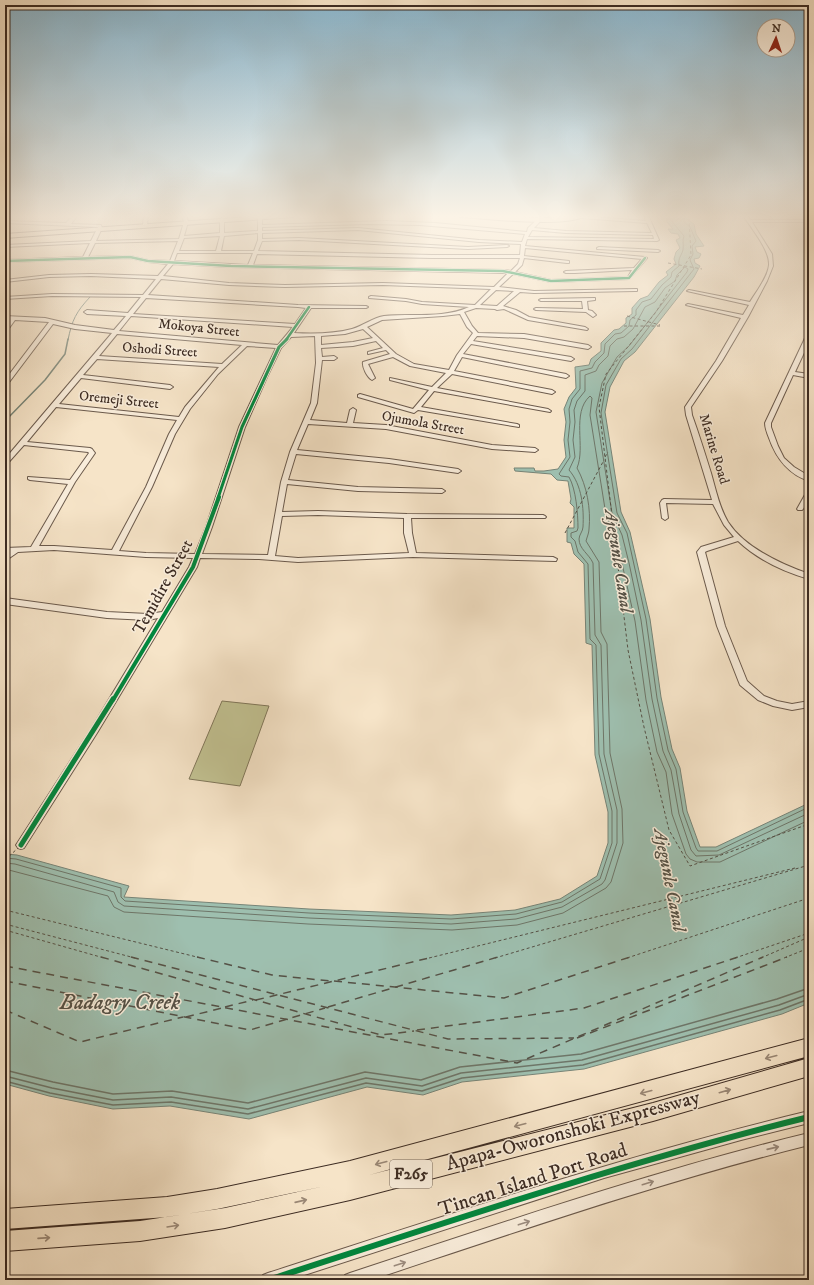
<svg xmlns="http://www.w3.org/2000/svg" width="814" height="1285" viewBox="0 0 814 1285" font-family="'IM FELL DW Pica',serif">
<style>
.green{fill:#c2c292;stroke:#80775a}
.water{fill:#9ebfaf;stroke:#778477}
.lines{fill:none;stroke-linecap:round;stroke-linejoin:round}
.shore-far1{stroke:#6e7669;stroke-width:1}
.shore{stroke:#6e7669;stroke-width:1.5}
.stream-far1{stroke:#778477;stroke-width:1}
.stream{stroke:#778477;stroke-width:1.5}
.ferry-far1{stroke:#555146;stroke-width:1;stroke-dasharray:3 2.5;stroke-linecap:butt}
.ferry{stroke:#555146;stroke-width:1.5;stroke-dasharray:8 6;stroke-linecap:butt}
.minor-casing{stroke:#6b5a4c;stroke-width:2}
.major-casing{stroke:#3d2c23;stroke-width:2}
.highway-casing{stroke:#3d2c23;stroke-width:2}
.minor{fill:#f9eddb;fill-rule:evenodd}
.major{fill:#f6e4c8;fill-rule:evenodd}
.highway{fill:#f6e4c8;fill-rule:evenodd}
.cycleway-far4-casing{stroke:#f9eddb;stroke-width:4}
.cycleway-far3-casing{stroke:#f9eddb;stroke-width:5}
.cycleway-far2-casing{stroke:#f9eddb;stroke-width:6}
.cycleway-far1-casing{stroke:#f9eddb;stroke-width:8}
.cycleway-casing{stroke:#f9eddb;stroke-width:8}
.cycleway-far4{stroke:#00873e;stroke-width:2.5}
.cycleway-far3{stroke:#00873e;stroke-width:3}
.cycleway-far2{stroke:#00873e;stroke-width:4}
.cycleway-far1{stroke:#00873e;stroke-width:5}
.cycleway{stroke:#00873e;stroke-width:6}
.oneway{stroke:#9a8876}
.oneway2{stroke:#9b8c7f}
.labels{text-anchor:middle;dominant-baseline:central;stroke-width:3;stroke-linejoin:round;paint-order:stroke}
.far-street-label{font-size:14px;fill:#3d2c23;stroke:#f9eddb}
.shield{fill:#f9eddb;stroke:#75665a;stroke-width:1}
.shield-label{font-size:16px;font-weight:bold;fill:#3d2c23}
.street-label{font-size:17px;fill:#3d2c23;stroke:#f9eddb}
.water-label{font-size:18px;font-style:italic;fill:#555146;stroke:#f9eddb}
.near-street-label{font-size:20px;fill:#3d2c23;stroke:#f9eddb}
.near-water-label{font-size:22px;font-style:italic;fill:#555146;stroke:#f9eddb}
</style>
<rect width="100%" height="100%" fill="#f6e4c8"/>
<filter id="stains"><feTurbulence type="fractalNoise" baseFrequency=".005" numOctaves="4"/><feColorMatrix values="0 0 0 0 .2 0 0 0 0 .09 0 0 0 0 .02 0 0 0 .5 -.17"/></filter>
<radialGradient id="worn" r=".72"><stop offset=".6" stop-color="#630" stop-opacity="0"/><stop offset="1" stop-color="#630" stop-opacity=".3"/></radialGradient>
<polygon class="green" points="222,701 269,706 240,786 189,779"/>
<polygon class="water" points="666,215 685,215 688,220 694,224 696,234 704,246 695,247 697,252 701,254 699,258 694,259 695,263 700,266 694,277 635,352 624,361 610,387 605,412 621,512 630,532 650,619 661,697 672,749 680,768 687,811 700,847 716,847 809,803 809,1003 782,1014 584,1069 462,1082 423,1095 367,1087 249,1119 170,1106 113,1109 49,1096 5,1084 5,854 17,855 129,886 124,897 309,909 451,915 515,910 560,899 597,876 608,843 608,812 595,755 592,645 586,643 584,564 574,554 571,543 567,542 567,528 574,528 574,507 570,503 571,499 568,481 557,480 551,474 515,471 514,468 534,468 535,471 544,471 558,469 566,457 564,440 566,422 564,409 569,397 576,388 575,367 589,365 591,359 601,351 601,343 614,330 619,329 626,323 626,318 632,314 632,308 640,299 648,296 659,282 668,275 666,272 676,264 674,259 676,252 680,248 676,240 680,238 678,234 671,233 668,229 673,229 667,222"/>
<g class="lines">
<g class="shore-far1">
<polyline points="682,215 684,222 690,227 696,241 692,246 693,254 690,260 694,269 632,349 621,359 606,385 601,413 617,513 627,533 646,619 657,698 668,750 676,769 683,812 696,848 698,851 717,851 809,807"/>
<path d="M5,858L16,859L121,888V897L125,901L309,913L451,919L516,914L562,902L600,879L612,843V811L599,754L596,645L590,639L588,564L578,552L575,541L571,537V533L577,531L578,528C578,514 576,489 569,477L561,476L559,474L570,457L568,440L570,422L569,409L572,399L580,389V371L592,368L595,362L604,353L605,344L615,334L621,333L629,326L630,320L636,315V310L642,302L651,299L662,285L671,277L672,272L679,266C678,257 681,257 683,250C684,245 682,241 684,236L670,219V215"/>
<path d="M5,863L15,864L114,892L118,902L124,906L309,918L451,924L516,919L562,907L602,884L605,880L617,843V810L604,754L601,645L595,635L593,563C589,554 579,549 579,539C579,535 583,531 583,527C584,508 582,485 569,470L575,457L573,440L575,422L574,410L577,401L585,391V375L596,371L599,365L608,356L610,346L617,339L624,337L633,329L645,307L655,302L665,288L675,281L677,275L685,267L688,269L687,272L629,346L617,357L602,383L596,412L612,513L622,535L629,563L641,620L652,699L663,751L671,770L679,814L691,850L696,856L719,855L809,813"/>
<path d="M5,869L108,896L114,907L124,912L308,924L452,930L517,925L563,913L606,888L611,882L623,843L622,809L610,753L607,644L601,632L599,562L586,541C587,537 589,533 589,529C591,509 587,486 577,468C586,447 571,413 590,396L592,398L590,415L606,515L616,537L635,621L646,700L657,752L666,772L672,814L686,854L690,859L697,862H720L809,820"/>
</g>
<g class="shore">
<polyline points="5,1070 53,1082 113,1094 172,1091 248,1103 365,1072 421,1080 460,1067 581,1054 777,999 809,988"/>
<polyline points="5,1076 52,1088 113,1100 171,1097 248,1109 366,1078 422,1086 461,1073 582,1060 779,1005 809,994"/>
<polyline points="5,1081 50,1093 113,1105 171,1102 248,1114 366,1083 422,1091 462,1078 583,1065 780,1010 809,999"/>
</g>
<path class="stream-far1" d="M68,340C72,320 76,312 90,297"/>
<polyline class="stream" points="5,421 45,380 65,354 68,339"/>
<g class="ferry-far1">
<polyline points="666,219 689,219 691,255 656,312 606,374 599,407 628,650 644,727 669,830 690,866 809,824"/>
<polyline points="668,263 702,269"/>
<polyline points="627,316 660,325"/>
<polyline points="624,326 662,326"/>
<polyline points="605,457 608,452"/>
<polyline points="565,533 604,460"/>
<polyline points="5,860 18,848"/>
<polyline points="5,910 201,958"/>
<polyline points="5,924 135,958"/>
<polyline points="5,930 104,958"/>
<polyline points="429,958 795,868"/>
<polyline points="495,958 809,865"/>
<polyline points="627,958 809,898"/>
<polyline points="735,958 809,933"/>
<polyline points="761,958 809,937"/>
<polyline points="784,958 809,948"/>
</g>
<g class="ferry">
<polyline points="101,957 381,1035 414,1031"/>
<polyline points="131,957 448,1039 574,1038"/>
<polyline points="197,957 272,975 330,981"/>
<polyline points="5,966 517,1063 763,957"/>
<polyline points="5,981 250,1030 325,1008"/>
<polyline points="334,981 504,998 630,957"/>
<polyline points="256,1000 433,957"/>
<polyline points="225,1007 253,1000"/>
<polyline points="328,1007 498,957"/>
<polyline points="5,1010 80,1042 183,1017"/>
<polyline points="186,1017 222,1008"/>
<polyline points="417,1030 584,1008 738,957"/>
<polyline points="577,1038 787,957"/>
</g>
<g class="minor-casing">
<g id="minor">
<path d="M74,215H78L71,224L101,225L102,228L96,241L179,239L184,222L182,215H186L188,222L184,236L220,233V219L222,218L224,219V233L258,231V215H262V225L386,221L435,223L527,232L528,228L542,215H546L534,228L566,231L652,233L647,223L581,218L579,217L581,216L646,221L644,215H648L659,240L657,241L527,239L525,246L645,257L647,258L629,279L551,282L513,274L499,287L534,291L637,289V291H635L534,293L520,292L503,306L516,310L529,317L585,327L588,329L587,330L528,320L504,309L497,310L495,309L476,308L464,312L472,326L478,333L524,334L588,345L591,347L588,349L524,338L477,336L473,341L571,357L574,359L571,361L471,344L463,354L566,374L569,376L566,378L462,357L454,371L552,390L555,392L552,394L452,374L437,388L548,409L551,411L550,412L434,391L421,407L517,424L519,425V427L418,410L414,413L358,397V395L360,394L413,409L429,390L390,380V378L432,387L446,373L410,366L393,357L368,364L375,378L372,380C367,377 362,367 363,362L390,354L386,350L368,354V352L383,348L376,341L353,346L321,348L322,357L334,356L337,358L334,360H322L317,403L310,420L347,423L350,410L353,408L356,410L353,423L386,425L492,445L535,448L538,450L535,452L492,449L386,429L308,424L297,450L389,459L458,469L461,471L458,473L389,463L296,454L288,480L358,487L442,489L445,491L442,493L358,491L287,484L282,512L318,511L407,514L543,515L545,516L546,517L545,518H411L412,533L416,553L553,557L557,559L556,561L413,557L298,562L259,559L200,558L197,567L97,733L24,848L21,849L18,848L16,845L18,842L91,729L158,618L148,620L107,618L5,604V598L107,612L148,614L162,612L189,567L193,558L146,557L54,550L18,552L5,561V555L9,552H5V548L31,547L68,484L30,480L28,479V477L70,480L89,453L88,452L24,445L7,464L5,465V459L112,333L75,329L53,324L7,385L5,386V380L49,322L15,320L7,331L5,332V326L10,320H5V316L45,318L75,325L114,330L126,316L87,314L84,312L87,310L128,313L141,297L52,296L5,299V297L52,294L143,295L156,279L91,276L49,277L5,282V280L49,275L91,274L158,276L168,264L148,262L130,258L5,262V260L83,257L90,243L5,247V245L91,241L98,227L5,223V221L66,223ZM368,224L420,225L525,234L522,242L479,240L358,228L262,231V227ZM358,230L479,242L521,244L520,255H432L258,251L262,241L299,240L468,249L507,247L509,246L507,245L468,247L299,238L262,239V233ZM532,230L566,233L653,235L654,239L528,237ZM258,233V240L254,251H221L224,236ZM220,236L216,251H179L184,238ZM178,241L170,261L148,260L130,256L88,257L95,243ZM525,248L642,259L634,268L566,271L564,272L566,273H575L632,270L628,277L551,280L515,272L522,265L524,258L567,263H569V261L524,256ZM177,253H253L248,265L174,261ZM257,254L432,258H520L518,264L511,271L503,270L253,265ZM173,264L231,267L508,273L494,287L383,283L285,285L229,283L163,276ZM161,279L229,285L285,287L383,285L491,289L475,305L422,302L406,299L371,296L369,297V298L406,301L422,304L469,307C443,319 411,313 384,316C372,318 363,326 352,329C333,334 313,334 294,333L311,308H366L368,307L366,306L298,305L148,295ZM496,290L514,291L497,306L480,305ZM146,298L298,307L306,308L295,324L133,314ZM460,314L467,327L473,333L457,355L449,370L414,364L396,354L367,327L382,320L443,316ZM131,316L293,327L278,345L119,331ZM363,329L373,338L353,342L321,345V336L345,334ZM117,334L242,345L222,364L99,356ZM315,336L316,363L311,403L290,452L281,482L268,555L202,554L212,527L245,427L267,377L281,348L291,337ZM247,346L276,348L239,427L206,527L195,554L146,553L119,551L152,487L175,434L190,409L218,374ZM97,359L219,367L185,407L179,417L59,404L81,378L170,389L173,387L170,385L83,375ZM56,407L177,420L169,434L146,487L112,550L54,546H39L75,482L95,453L92,449L90,448L27,442ZM318,515L404,518V533L409,553L298,558L275,556L282,516Z"/>
<polygon points="144,215 148,215 147,225 145,226 143,225"/>
<path d="M743,215H747L750,220H809V222H752L772,254L773,266L767,281L748,317L722,361L691,407L692,415C699,434 705,454 711,473C716,490 719,507 728,522C745,548 781,564 809,574V579C784,572 757,559 738,541L707,551L705,552L725,626L747,681L764,696L777,701L792,704L809,701V707L792,710L773,706L758,700L740,685L717,626L697,552L701,547L734,537L724,525L713,504L666,503L668,518L665,520L662,518L660,503L662,500L664,499L712,500L686,415L685,407L716,361L741,318L686,305L688,304L743,315L749,305L687,291L689,290L750,302C756,292 768,277 769,265C770,250 751,228 743,215Z"/>
<polygon points="599,247 658,250 660,251 658,252 597,249 597,248"/>
<polygon points="595,298 595,300 587,301 588,310 592,311 596,315 593,317 586,312 536,310 534,309 536,308 583,309 582,301 541,301 539,300 541,299"/>
<path d="M809,334V342L795,372L809,374V378L793,375L771,423V427L778,446L784,458L794,467L809,476V481C788,474 776,458 769,438C767,433 765,428 765,423L806,336Z"/>
<polygon points="809,491 809,499 803,509 802,510 798,510 797,509 806,493"/>
<path d="M809,1111V1123L741,1140L604,1178L289,1280H261L263,1275L268,1273C447,1215 626,1155 809,1111Z"/>
<path d="M809,1133V1145C660,1182 516,1232 371,1280H343L345,1275L350,1273C502,1223 653,1171 809,1133Z"/>
</g>
</g>
<g class="major-casing">
<g id="major">
<polygon points="277,215 296,215 293,217 5,238 5,234"/>
<path d="M457,215L545,218L587,215C567,229 486,218 460,217Z"/>
</g>
</g>
<g class="highway-casing">
<polygon id="highway" points="809,1038 809,1056 369,1175 653,1103 809,1058 809,1076 653,1121 350,1200 225,1228 140,1241 5,1251 5,1231 140,1221 225,1208 325,1186 217,1209 167,1217 5,1229 5,1209 167,1197 217,1189 350,1161"/>
</g>
<use href="#minor" class="minor"/>
<use href="#major" class="major"/>
<use href="#highway" class="highway"/>
<g class="cycleway-far4-casing">
<g id="cycleway-far4">
<polyline points="5,261 130,257 148,261 231,266 503,271 551,281 629,278 645,258"/>
<polyline points="286,340 309,307"/>
</g>
</g>
<g class="cycleway-far3-casing">
<polyline id="cycleway-far3" points="218,498 242,427 279,347 287,339"/>
</g>
<g class="cycleway-far2-casing">
<polyline id="cycleway-far2" points="113,700 193,567 219,497"/>
</g>
<g class="cycleway-far1-casing">
<polyline id="cycleway-far1" points="21,845 113,699"/>
</g>
<g class="cycleway-casing">
<path id="cycleway" d="M268,1280C447,1222 626,1162 809,1117"/>
</g>
<use href="#cycleway-far4" class="cycleway-far4"/>
<use href="#cycleway-far3" class="cycleway-far3"/>
<use href="#cycleway-far2" class="cycleway-far2"/>
<use href="#cycleway-far1" class="cycleway-far1"/>
<use href="#cycleway" class="cycleway"/>
</g>
<defs><path id="oneway-shaft" d="M-6 0H5M1.5-3L5.5 0L1.5 3" fill="none" stroke-width="1.6" stroke-linecap="round" stroke-linejoin="round"/></defs>
<g class="oneway">
<use href="#oneway-shaft" transform="translate(771 1057) rotate(165)"/>
<use href="#oneway-shaft" transform="translate(725 1091) rotate(-16)"/>
<use href="#oneway-shaft" transform="translate(646 1092) rotate(165)"/>
<use href="#oneway-shaft" transform="translate(520 1125) rotate(165)"/>
<use href="#oneway-shaft" transform="translate(381 1163) rotate(165)"/>
<use href="#oneway-shaft" transform="translate(301 1201) rotate(-13)"/>
<use href="#oneway-shaft" transform="translate(173 1226) rotate(-9)"/>
<use href="#oneway-shaft" transform="translate(44 1238) rotate(-4)"/>
</g>
<g class="oneway2">
<use href="#oneway-shaft" transform="translate(773 1148) rotate(-13)"/>
<use href="#oneway-shaft" transform="translate(648 1183) rotate(-17)"/>
<use href="#oneway-shaft" transform="translate(524 1223) rotate(-18)"/>
<use href="#oneway-shaft" transform="translate(400 1264) rotate(-18)"/>
</g>
<linearGradient id="sky" x2="0" y2="1"><stop stop-color="#8ab8d1"/><stop offset="0.55" stop-color="#fbf3e6"/><stop offset="1" stop-color="#fbf3e6" stop-opacity="0"/></linearGradient>
<rect width="814" height="394" fill="url(#sky)"/>
<g class="labels">
<g class="far-street-label">
<text transform="translate(199 328) rotate(6)">Mokoya Street</text>
<text transform="translate(160 350) rotate(4)">Oshodi Street</text>
<text transform="translate(119 400) rotate(6)">Oremeji Street</text>
<text transform="translate(423 423) rotate(10)">Ojumola Street</text>
<text transform="translate(714 449) rotate(73)">Marine Road</text>
</g>
<rect class="shield" x="390" y="1160" width="42" height="28" rx="3"/>
<g class="shield-label">
<text x="411" y="1174">F265</text>
</g>
<g class="street-label">
<text transform="translate(163 587) rotate(-61)">Temidire Street</text>
</g>
<g class="water-label">
<text transform="translate(618 561) rotate(81)">Ajegunle Canal</text>
<text transform="translate(669 880) rotate(79)">Ajegunle Canal</text>
</g>
<g class="near-street-label">
<text transform="translate(573 1131) rotate(-15)">Apapa-Oworonshoki Expressway</text>
<text transform="translate(533 1180) rotate(-18)">Tincan Island Port Road</text>
</g>
<g class="near-water-label">
<text x="120" y="1002">Badagry Creek</text>
</g>
</g>
<rect width="814" height="1285" fill="none" stroke="#f6e4c8" stroke-width="20"/>
<rect x="6" y="6" width="802" height="1273" fill="none" stroke="#3d2c23" stroke-width="2"/>
<rect x="10" y="10" width="794" height="1265" fill="none" stroke="#3d2c23"/>
<g transform="translate(776 38) rotate(3)"><circle r="19" fill="#f9eddb" stroke="#aea091"/>
<path d="M0-3L7 15L0 10L-7 15Z" fill="#8f2418"/>
<text y="-6" font-size="11" font-weight="bold" text-anchor="middle" fill="#3d2c23">N</text>
</g>
<rect width="100%" height="100%" filter="url(#stains)"/>
<rect width="100%" height="100%" fill="url(#worn)"/>
</svg>
